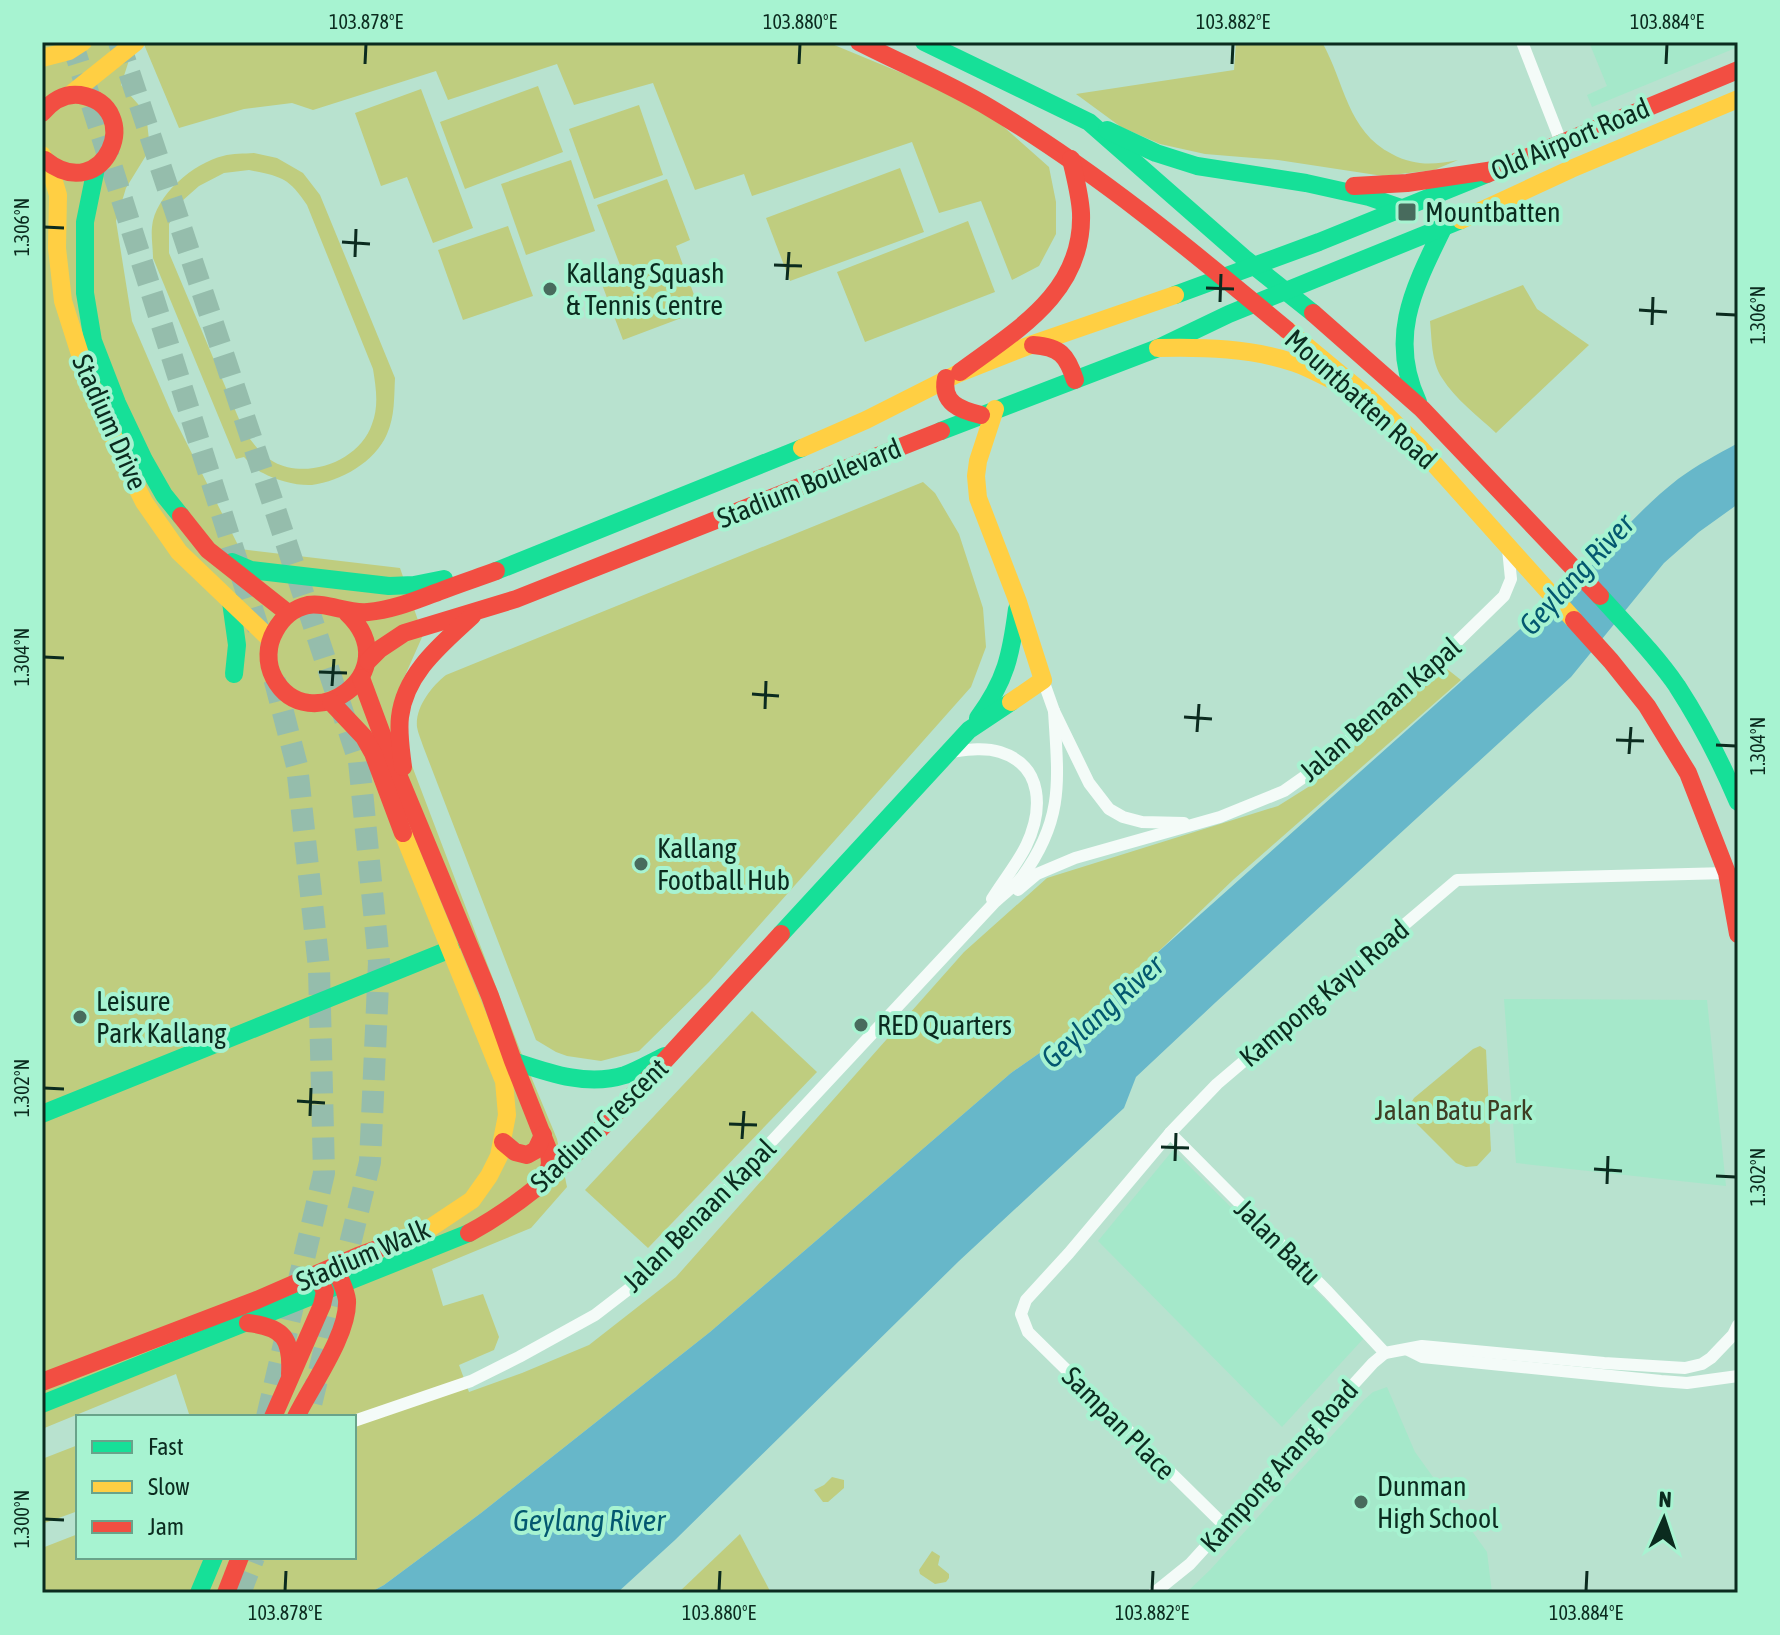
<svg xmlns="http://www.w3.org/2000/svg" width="1780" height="1635" viewBox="0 0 1780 1635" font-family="'Asap Condensed',sans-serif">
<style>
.built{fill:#a5e8ca}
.green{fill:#bfcd7f;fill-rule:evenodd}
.water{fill:#67b7c9}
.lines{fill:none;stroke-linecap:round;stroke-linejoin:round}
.highway-tunnel{stroke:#95bdac;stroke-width:22;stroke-dasharray:22 11;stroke-linecap:butt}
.street{stroke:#f4fbf8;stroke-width:12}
.fast{stroke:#16e098;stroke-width:18}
.slow{stroke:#ffcf43;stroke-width:18}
.jam{stroke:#f24e42;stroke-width:18}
.ticks{fill:none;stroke:#0b2b1f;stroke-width:3}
.poi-dot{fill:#486b5d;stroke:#a7f3d1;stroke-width:3}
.labels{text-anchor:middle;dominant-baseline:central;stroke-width:8;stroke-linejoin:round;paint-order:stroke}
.street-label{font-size:28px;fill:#0b2b1f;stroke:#a7f3d1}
.poi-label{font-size:28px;fill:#0b2b1f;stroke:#a7f3d1;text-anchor:start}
.park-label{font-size:28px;fill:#3e3d23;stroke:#a7f3d1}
.water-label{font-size:30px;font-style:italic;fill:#035870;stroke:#a7f3d1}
.neatline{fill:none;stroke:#0b2b1f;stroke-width:3}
.ticks-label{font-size:20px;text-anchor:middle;fill:#0b2b1f}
</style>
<rect width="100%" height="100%" fill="#b8e2cf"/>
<g class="built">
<polygon points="1589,42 1738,42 1738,47 1592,107 1587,95 1607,86"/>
<polygon points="1504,999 1707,1000 1726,1186 1516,1163"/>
<polygon points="1173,1150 1364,1338 1282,1427 1098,1241"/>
<polygon points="1387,1387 1415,1452 1487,1552 1492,1593 1186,1593 1210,1570 1364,1400 1373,1392"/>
</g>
<g class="green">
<polygon points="42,42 129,42 131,54 121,85 146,113 150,149 126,188 116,221 132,321 171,412 240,549 400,568 423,635 403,680 409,758 520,1050 557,1139 567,1187 531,1228 432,1269 443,1306 483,1294 499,1337 494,1350 459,1365 469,1392 522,1373 589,1345 676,1277 964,952 1047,878 1278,806 1313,784 1442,665 1461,680 1234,879 1087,1020 1011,1073 710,1332 481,1513 384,1585 369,1593 42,1593 42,1548 78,1534 78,1557 354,1557 354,1417 190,1417 176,1374 42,1429"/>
<polygon points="143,42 827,42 979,105 1049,167 1056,202 1056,234 1039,266 1012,280 981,201 939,213 912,142 752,196 744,174 695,190 653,83 574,105 557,64 448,100 436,71 313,110 292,103 244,109 179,128"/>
<path d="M1236,42H1322C1345,83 1347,131 1392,154C1414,166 1434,165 1458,160L1434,170L1383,176L1278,160L1205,154L1160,144L1121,127L1076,94L1234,70Z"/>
<polygon points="538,86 563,152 465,189 440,122"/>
<polygon points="421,89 473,228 433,243 407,177 381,186 355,113"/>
<polygon points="639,105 663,175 594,199 569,129"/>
<path d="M254,153L277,158L303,173L320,195L395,378C394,397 395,416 387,434C375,462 341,481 312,485C297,486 276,480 263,473C256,470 250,463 244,457L236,459L153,258C153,248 151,237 152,227C155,195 194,163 223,156C233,153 244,154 254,153ZM249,170C282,177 288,177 307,205L373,369C376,388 379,406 372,424C360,461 307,480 274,462C261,455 253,443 244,431L169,253V224L182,201L199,186L224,173Z"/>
<polygon points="571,160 595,231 526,255 501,184"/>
<polygon points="900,168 924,232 790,281 766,218"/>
<polygon points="667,179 690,240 676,246 700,311 623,340 598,274 620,265 597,205"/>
<polygon points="968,221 995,292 865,342 837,272"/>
<polygon points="508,226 533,296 463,320 438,250"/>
<path d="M1523,285L1537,309L1589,345L1496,433C1478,416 1455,399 1442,378C1431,361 1432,339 1430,321Z"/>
<path d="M923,482L935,493L959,534L983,608L986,647L971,687L709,982L639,1051L601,1061L567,1056L556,1052L536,1040L423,746C421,740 418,733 417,727C415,707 432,686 446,675Z"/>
<polygon points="752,1011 817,1072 648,1248 585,1190"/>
<polygon points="1480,1046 1486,1050 1491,1151 1477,1166 1466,1167 1456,1163 1413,1120 1409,1106 1414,1098 1473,1049"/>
<polygon points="78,1445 78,1511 42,1524 42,1459"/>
<polygon points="832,1477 844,1480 844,1488 828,1502 823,1502 814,1490 824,1485"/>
<polygon points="740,1534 771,1593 678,1593"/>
<polygon points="932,1551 940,1556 938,1565 949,1574 949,1578 946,1582 935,1584 920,1574 919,1570"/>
</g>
<path class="water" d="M1738,443V504L1699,532L1664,563L1571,677L1216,1002L1136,1077L1124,1108L959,1261L675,1540L617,1593H369L384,1585L481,1513L710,1332L1011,1073L1087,1020L1147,962L1593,564C1619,534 1646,504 1678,479C1697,465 1718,454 1738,443Z"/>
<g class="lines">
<g class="highway-tunnel">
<polyline points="72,42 261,637"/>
<polyline points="119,42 359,761 379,962 370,1162 308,1417"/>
<polyline points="267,1417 324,1173 319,968 297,766 272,670"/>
<polyline points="240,1593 254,1557"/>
</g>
<g class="street">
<polyline points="1522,42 1561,142"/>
<polyline points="1043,680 1054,711 1089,783 1109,809 1123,817 1142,822 1184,823"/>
<path d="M950,752C966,750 984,747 1000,752C1044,766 1043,810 1026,846C1017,864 1003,881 992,899"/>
<polyline points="1018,890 1037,874 1075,858 1220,817 1284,791 1335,755 1352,737 1421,677 1504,596 1511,579 1508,549"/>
<polyline points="1170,1133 1328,1292 1385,1353"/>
<polyline points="1408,1350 1422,1357 1661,1381 1687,1383 1738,1376"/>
<path d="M354,1421L471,1381L519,1357L595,1315L647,1275L995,902C1003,894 1015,886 1022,877C1065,818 1058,779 1054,711"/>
<polyline points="1225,1526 1028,1332 1021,1314 1026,1300 1069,1253 1170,1133 1217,1084 1457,880 1727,873"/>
<polyline points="1154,1593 1190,1564 1373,1363 1385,1353 1422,1346 1604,1363 1685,1368 1702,1364 1711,1358 1733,1335 1738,1325"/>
</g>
<g class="fast">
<polyline points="924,42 1089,122 1244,258 1313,313"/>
<polyline points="1107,130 1156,153 1197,166 1306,183 1369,197 1404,209"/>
<polyline points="96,168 85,222 85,293 93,341 117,403 144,460 164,495 181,516"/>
<polyline points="1175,295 1319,242 1487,174"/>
<path d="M1418,402C1387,336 1415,286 1444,226"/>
<polyline points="941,431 1158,348 1229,314 1461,220"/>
<polyline points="232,562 251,570 389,586 414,585 444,579"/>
<polyline points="496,571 802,448"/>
<path d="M1600,596C1626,625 1655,654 1677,686C1701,723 1721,762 1738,802"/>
<polyline points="231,602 237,645 234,674"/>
<path d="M978,718C1006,680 1011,655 1017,609"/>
<polyline points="781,934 969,730 1011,702"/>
<path d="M507,1057L513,1061C549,1073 587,1087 625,1075C639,1070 652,1062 665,1056"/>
<polyline points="42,1114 451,949"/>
<polyline points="42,1404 469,1233"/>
<polyline points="199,1593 214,1557"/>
</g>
<g class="slow">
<polyline points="42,58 69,51 83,42"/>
<polyline points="71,94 136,42"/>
<polyline points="42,155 53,178 58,195 57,248 63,301 85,370 125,464 144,502 179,552 270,639"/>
<polyline points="1461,220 1571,169 1738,99"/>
<polyline points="1287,330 1369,398 1420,448 1574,620"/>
<path d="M1158,348C1203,347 1252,348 1295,363C1310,368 1325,377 1340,384"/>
<polyline points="995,409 978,461 976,476 978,498 1018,602 1043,680 1011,702"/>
<polyline points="802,448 866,420 959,373 1033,344 1175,295"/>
<polyline points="391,1244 421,1234 472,1200 489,1176 499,1156 507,1115 504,1081 403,833"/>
</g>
<g class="jam">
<path d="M859,42C902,64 948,83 990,108C1096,171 1192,251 1287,330"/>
<path d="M42,113C52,101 65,93 80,95C147,106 105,208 45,160"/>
<polyline points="1487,174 1738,70"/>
<polyline points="1354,186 1407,183 1494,170"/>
<polyline points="1313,313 1422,409 1600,596"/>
<path d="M1033,345C1060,347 1067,355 1075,380"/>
<path d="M960,372C1015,331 1084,293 1081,213C1080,195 1075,177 1071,159"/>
<path d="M946,378C941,403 960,410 981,415"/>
<polyline points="181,516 208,550 288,613"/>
<path d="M347,613C410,673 308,741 274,678C266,663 267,645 275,631C282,618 294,608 308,605C327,602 347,614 368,612C393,610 416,600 438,592C458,584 477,578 496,571"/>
<polyline points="1574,620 1611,661 1647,706 1688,773 1727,873 1738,934"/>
<polyline points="368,661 380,649 404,633 516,599 941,431"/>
<polyline points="361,678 387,748 490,996 513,1061 549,1152 550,1164 546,1180"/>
<polyline points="331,702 364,737 373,753 403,833"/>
<path d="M403,767C401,750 398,733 400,717C405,673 442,644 472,616"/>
<polyline points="503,1142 515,1152 527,1155 536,1150 543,1135"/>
<path d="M469,1233C543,1193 601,1130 657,1069C698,1024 740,979 781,934"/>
<path d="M248,1323C284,1327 292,1339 290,1374"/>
<polyline points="42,1382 257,1300 358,1256 391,1244"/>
<polyline points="273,1417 322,1305 325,1292 321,1283"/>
<path d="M296,1417C311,1386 349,1334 347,1300C346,1292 342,1284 339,1276"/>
<polyline points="226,1593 240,1557"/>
</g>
</g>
<path class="ticks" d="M365,64L366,44M799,64L800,44M1232,64L1233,44M1666,64L1667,44M44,227L64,228M342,242L370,244M355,257L356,229M774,265L802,266M787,280L789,252M1206,288L1234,289M1220,302L1221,274M1639,310L1667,312M1716,314L1736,315M1652,325L1653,297M44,657L64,658M319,672L347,673M332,686L334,659M752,694L779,696M765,709L766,681M1184,717L1212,719M1197,732L1199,704M1616,740L1644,741M1716,745L1736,746M1629,754L1631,727M44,1088L64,1089M297,1101L325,1103M310,1116L311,1088M729,1124L757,1125M742,1139L744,1111M1161,1147L1189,1148M1175,1161L1176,1133M1594,1169L1622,1171M1716,1176L1736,1177M1607,1184L1608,1156M44,1519L64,1520M285,1591L286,1571M719,1591L720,1571M1152,1591L1153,1571M1586,1591L1587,1571"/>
<g class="poi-dot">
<rect x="1397" y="202" width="20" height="20" rx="4"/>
<circle cx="550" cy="289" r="8"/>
<circle cx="641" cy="864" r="8"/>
<circle cx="80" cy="1017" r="8"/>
<circle cx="861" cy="1025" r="8"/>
<circle cx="1361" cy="1502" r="8"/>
</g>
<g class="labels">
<g class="street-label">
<text transform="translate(1570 139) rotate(-23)">Old Airport Road</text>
<text transform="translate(1361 399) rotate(42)">Mountbatten Road</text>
<text transform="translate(110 422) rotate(66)">Stadium Drive</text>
<text transform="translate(809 483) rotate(-22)">Stadium Boulevard</text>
<text transform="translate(1380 709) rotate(-41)">Jalan Benaan Kapal</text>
<text transform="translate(1324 993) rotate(-40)">Kampong Kayu Road</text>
<text transform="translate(599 1125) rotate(-44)">Stadium Crescent</text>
<text transform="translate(699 1215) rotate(-45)">Jalan Benaan Kapal</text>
<text transform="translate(1278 1242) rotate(45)">Jalan Batu</text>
<text transform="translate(363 1255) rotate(-23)">Stadium Walk</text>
<text transform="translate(1119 1423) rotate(45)">Sampan Place</text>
<text transform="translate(1279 1466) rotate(-48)">Kampong Arang Road</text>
</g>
<g class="poi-label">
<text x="1425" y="212">Mountbatten</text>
<text x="566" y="273">Kallang Squash<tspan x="566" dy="32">&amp; Tennis Centre</tspan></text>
<text x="657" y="848">Kallang<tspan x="657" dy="32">Football Hub</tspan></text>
<text x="96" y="1001">Leisure<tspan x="96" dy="32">Park Kallang</tspan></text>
<text x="877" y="1025">RED Quarters</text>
<text x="1377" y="1486">Dunman<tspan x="1377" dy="32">High School</tspan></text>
</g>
<g class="park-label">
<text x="1454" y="1110">Jalan Batu Park</text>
</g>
<g class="water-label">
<text transform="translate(1576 574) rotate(-47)">Geylang River</text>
<text transform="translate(1102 1011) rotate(-42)">Geylang River</text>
<text x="589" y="1520">Geylang River</text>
</g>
</g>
<rect width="1780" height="1635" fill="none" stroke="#a7f3d1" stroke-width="88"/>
<rect x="76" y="1415" width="280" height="144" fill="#a7f3d1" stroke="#69a38a" stroke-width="2"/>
<rect x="92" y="1441" width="40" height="12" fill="#16e098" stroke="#69a38a" stroke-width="2"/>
<text x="148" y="1455" font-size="24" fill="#0b2b1f">Fast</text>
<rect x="92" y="1481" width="40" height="12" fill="#ffcf43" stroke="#69a38a" stroke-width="2"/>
<text x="148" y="1495" font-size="24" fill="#0b2b1f">Slow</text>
<rect x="92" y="1521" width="40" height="12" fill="#f24e42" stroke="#69a38a" stroke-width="2"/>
<text x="148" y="1535" font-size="24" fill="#0b2b1f">Jam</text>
<g transform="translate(1664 1519) rotate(3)" stroke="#a7f3d1" stroke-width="6" paint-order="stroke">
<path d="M0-6L14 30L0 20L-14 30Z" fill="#0b2b1f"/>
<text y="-12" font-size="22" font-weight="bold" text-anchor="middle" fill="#0b2b1f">N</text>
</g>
<rect x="44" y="44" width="1692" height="1547" class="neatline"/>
<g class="ticks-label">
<text x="366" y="29">103.878°E</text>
<text x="800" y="29">103.880°E</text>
<text x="1233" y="29">103.882°E</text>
<text x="1667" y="29">103.884°E</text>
<text transform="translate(22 227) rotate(-90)" y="7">1.306°N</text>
<text transform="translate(1758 315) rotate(-90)" y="7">1.306°N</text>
<text transform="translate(22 657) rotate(-90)" y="7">1.304°N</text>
<text transform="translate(1758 746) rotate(-90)" y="7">1.304°N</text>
<text transform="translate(22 1088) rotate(-90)" y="7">1.302°N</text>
<text transform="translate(1758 1177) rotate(-90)" y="7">1.302°N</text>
<text transform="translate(22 1519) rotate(-90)" y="7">1.300°N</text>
<text x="285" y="1620">103.878°E</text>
<text x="719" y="1620">103.880°E</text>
<text x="1152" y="1620">103.882°E</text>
<text x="1586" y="1620">103.884°E</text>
</g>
</svg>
